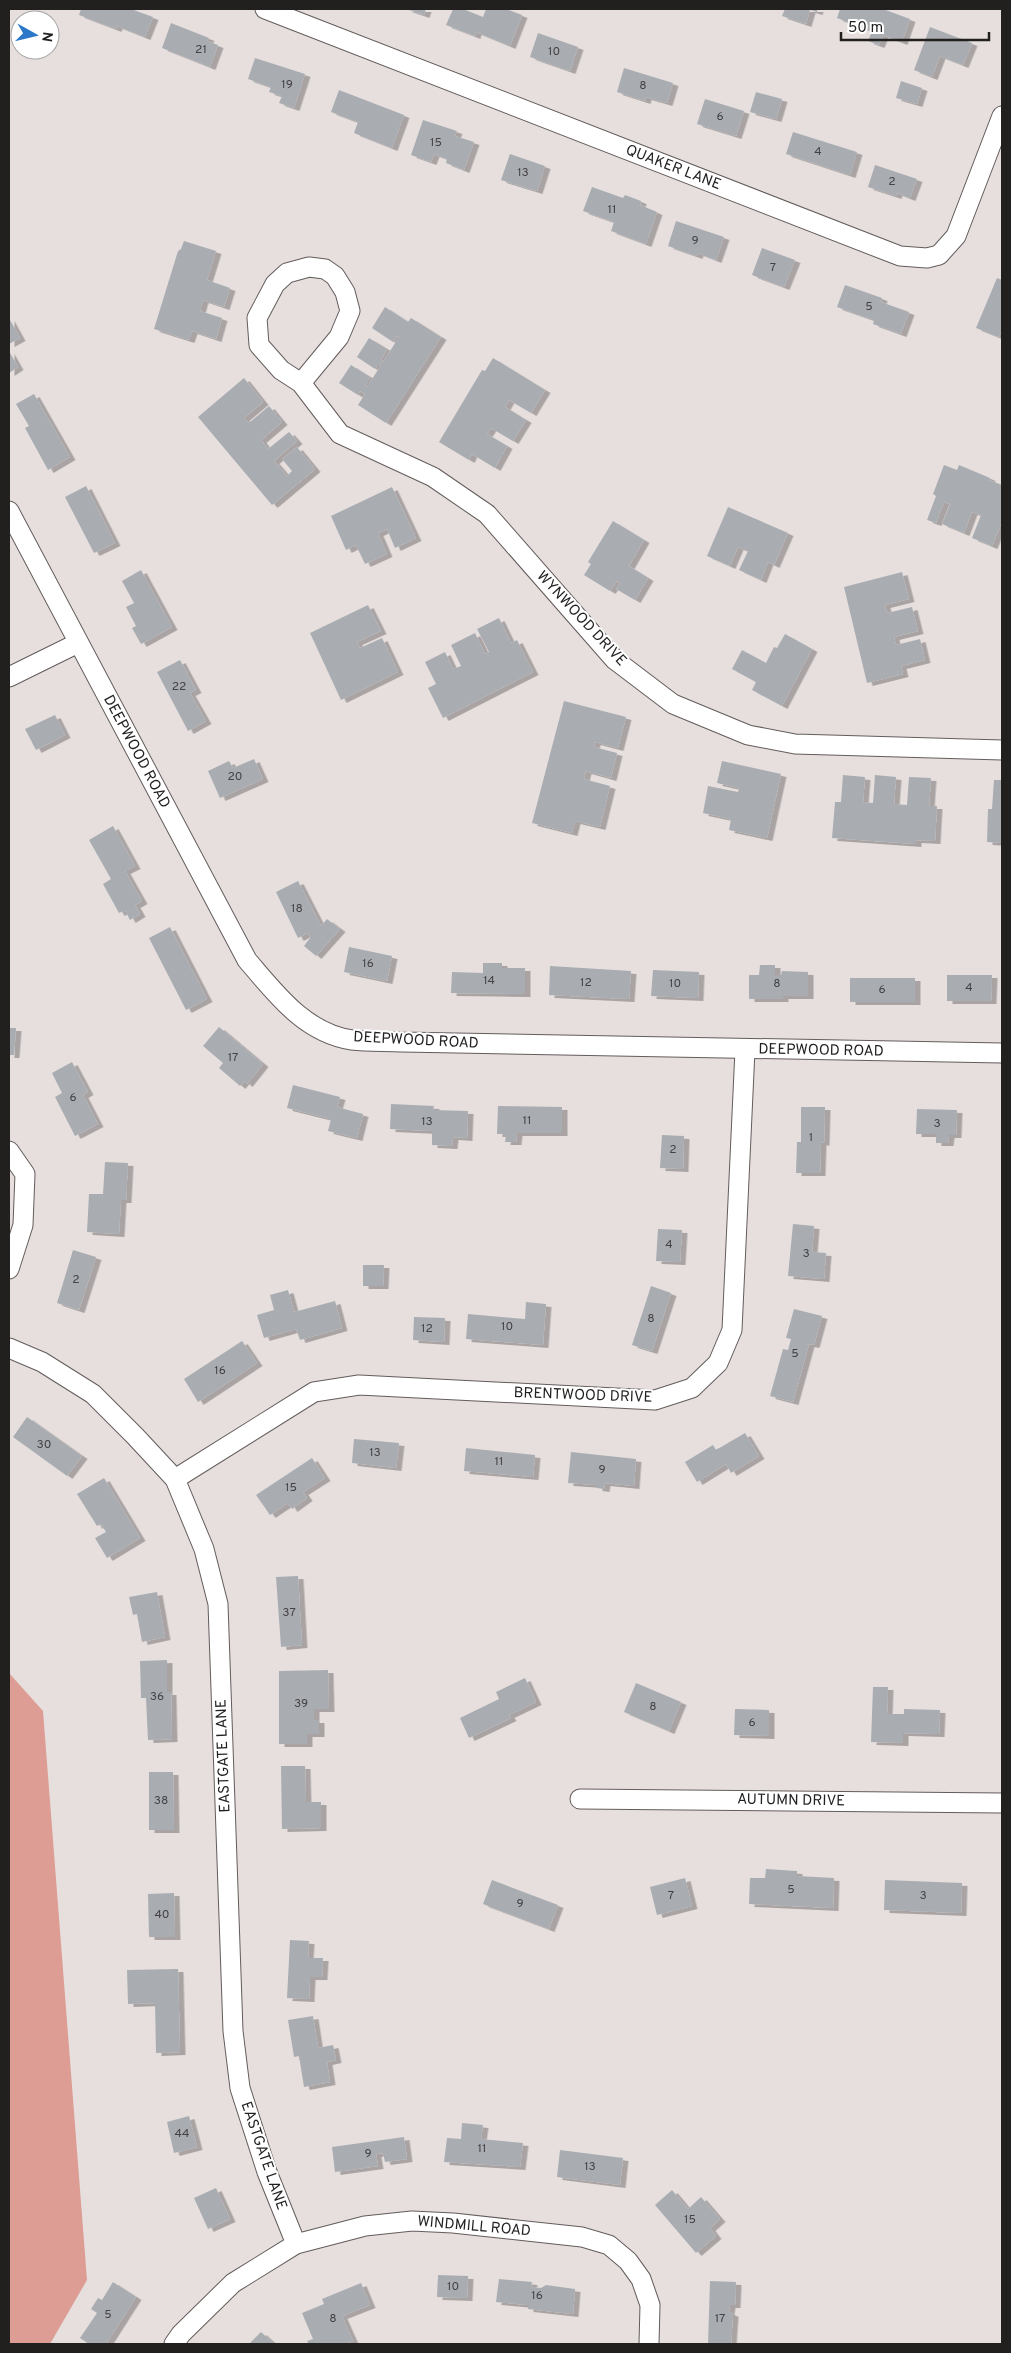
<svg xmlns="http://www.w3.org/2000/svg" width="1011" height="2353" viewBox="0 0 1011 2353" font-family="Overpass,sans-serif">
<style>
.green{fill:#dd9d95}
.building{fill:#a9adb2;filter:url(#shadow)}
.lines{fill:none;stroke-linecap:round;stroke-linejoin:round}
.minor-casing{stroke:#635c5b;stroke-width:21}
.minor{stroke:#fff;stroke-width:19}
.labels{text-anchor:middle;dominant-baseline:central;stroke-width:4;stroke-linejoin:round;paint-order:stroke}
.number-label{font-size:12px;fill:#444244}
.street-label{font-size:15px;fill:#221f1f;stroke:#fff}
</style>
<defs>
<filter id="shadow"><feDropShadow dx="5.5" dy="3" stdDeviation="0" flood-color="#0004"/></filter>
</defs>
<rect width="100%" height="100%" fill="#e6dfde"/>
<polygon class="green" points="9,1673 43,1711 87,2280 50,2344 9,2344"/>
<g class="building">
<polygon points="81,9 131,9 153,17 145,37 117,26 116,29 79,15"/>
<polygon points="406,9 426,9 424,15"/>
<polygon points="453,9 463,9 483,17 486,9 506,9 522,15 510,46 476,32 475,36 446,25"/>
<polygon points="785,9 818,9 817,12 810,10 806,24 782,16"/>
<polygon points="840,9 883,9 910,19 902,42 883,35 879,45 868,41 872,31 837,18"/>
<polygon points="171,23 209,38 207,41 218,45 210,67 162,48"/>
<polygon points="930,27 972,43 963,65 940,56 932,77 914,70"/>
<polygon points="538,33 578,47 570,71 530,57"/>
<polygon points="255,58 305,74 294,108 279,103 282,96 269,92 271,87 248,79"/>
<polygon points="624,68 673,83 667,103 646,97 645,101 617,92"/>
<polygon points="901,81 922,88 917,104 896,98"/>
<polygon points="339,90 404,115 392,148 354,133 358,122 331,112"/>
<polygon points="756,92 782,99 776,119 750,112"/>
<polygon points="705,99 744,111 736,136 697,124"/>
<polygon points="423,120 457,131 455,136 474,142 464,170 446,163 447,159 434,154 431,162 411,155"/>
<polygon points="793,132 857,152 850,175 786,154"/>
<polygon points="510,154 545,166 537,191 501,180"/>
<polygon points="875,165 917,179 910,198 897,193 896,196 868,187"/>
<polygon points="592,187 623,198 625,195 641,201 640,205 657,212 646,244 611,231 614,222 583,211"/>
<polygon points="676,221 724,237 716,260 698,253 697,256 668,246"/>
<polygon points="184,241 216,251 207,280 230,288 224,307 203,300 200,311 222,318 216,339 192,331 189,340 154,329 178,251 181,249"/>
<polygon points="762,248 795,260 784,287 752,275"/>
<polygon points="997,278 1002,280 1002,329 999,337 976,328"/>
<polygon points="845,285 882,298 881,302 909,312 901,334 873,324 874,320 837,307"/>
<polygon points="385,307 408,322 411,318 441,337 386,423 358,405 365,394 360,391 358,395 339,383 351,365 370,377 365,385 367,387 381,365 379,363 375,369 357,357 369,338 387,349 381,360 383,362 399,337 397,336 393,342 372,328"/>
<polygon points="9,318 20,338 9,344"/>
<polygon points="9,351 18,367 9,373"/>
<polygon points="493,358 545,390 531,413 509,400 505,407 526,420 513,441 491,428 487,434 507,446 495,468 472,454 469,460 439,442 482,370 485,371"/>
<polygon points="244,378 263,402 244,418 249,423 269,406 282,422 261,440 268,449 289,432 297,441 274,461 287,476 292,471 282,459 297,447 315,469 272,505 198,417"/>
<polygon points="34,394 70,457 48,470 25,428 29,426 16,404"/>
<polygon points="944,465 957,470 959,465 990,478 989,480 1002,485 1002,525 1001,524 992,546 972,538 981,515 972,512 964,533 942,524 950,504 944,502 936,523 927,520 936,496 933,494"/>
<polygon points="86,486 115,543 94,553 65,497"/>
<polygon points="392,487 416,538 395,548 387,529 378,533 387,554 365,564 356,545 346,550 331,516"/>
<polygon points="728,507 788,533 774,565 768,562 761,580 739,570 748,551 738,547 730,566 707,556"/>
<polygon points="613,521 644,540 629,566 648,578 635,600 616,589 620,583 617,581 610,591 584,575 591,564 588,562"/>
<polygon points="141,570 172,627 141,644 132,628 136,626 126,607 134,603 122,581"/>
<polygon points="902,572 909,599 885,605 887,613 912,607 918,631 894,637 896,645 920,639 925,660 901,666 903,674 867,683 844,587"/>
<polygon points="368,605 381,631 357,642 360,648 382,638 398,672 341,700 310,633"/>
<polygon points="499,618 511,643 517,640 533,672 443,718 428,688 436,684 425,662 445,652 453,669 461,666 451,645 475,633 485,654 489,652 477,629"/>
<polygon points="785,634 812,649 782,706 752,690 756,682 732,669 742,650 766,663 774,647 777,648"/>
<polygon points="180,660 196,690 190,693 206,721 188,731 157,672"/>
<polygon points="564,701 626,717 618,748 595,742 594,747 617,753 611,778 586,771 584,779 610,786 600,827 575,821 572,833 532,823"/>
<polygon points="55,715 65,735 36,750 25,729"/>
<polygon points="254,759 263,779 220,798 208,771 229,761 233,768"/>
<polygon points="722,761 781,774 767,838 729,830 731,819 703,813 708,786 738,792 739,788 717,783"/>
<polygon points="843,775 865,777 863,802 873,803 875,775 896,777 894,804 907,805 909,777 931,778 929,806 937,806 935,841 916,840 916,844 832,838 835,802 841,802"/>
<polygon points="994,780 1002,780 1002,843 987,842 988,809 992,809"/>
<polygon points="113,826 135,866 125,871 142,901 135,905 140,914 130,920 125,910 119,913 103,884 111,879 89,840"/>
<polygon points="298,881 321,926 327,919 340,929 316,956 304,946 310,938 308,933 298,938 276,892"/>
<polygon points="170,927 207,999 186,1010 149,938"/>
<polygon points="349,947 392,956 387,981 344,972"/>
<polygon points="483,963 502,963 502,968 525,968 525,994 451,993 452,972 483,973"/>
<polygon points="760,965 775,965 775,975 781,975 782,971 808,972 808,996 783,996 783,999 749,999 749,975 759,975"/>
<polygon points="550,966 631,971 629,999 549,995"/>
<polygon points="653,970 699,972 698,998 651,996"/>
<polygon points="947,975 992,975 991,1001 947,1001"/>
<rect x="850" y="978" width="65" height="24"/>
<polygon points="219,1027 263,1064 247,1084 244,1081 240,1086 219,1068 223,1063 203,1046"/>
<polygon points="9,1028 16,1028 14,1055 9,1055"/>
<polygon points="72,1062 88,1092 83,1095 98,1124 75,1136 55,1097 62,1093 52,1073"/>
<polygon points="293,1085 340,1097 337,1107 363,1114 357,1138 328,1131 331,1119 287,1108"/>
<polygon points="391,1104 434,1106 433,1110 468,1111 467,1138 453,1137 452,1146 432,1145 432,1131 390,1129"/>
<polygon points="498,1106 562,1107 562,1133 517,1133 516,1142 505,1142 506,1134 497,1134"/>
<polygon points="801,1107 825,1107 824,1143 821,1142 820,1173 796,1173 797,1142 801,1142"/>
<polygon points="917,1109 957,1110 956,1135 949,1135 948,1143 936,1143 936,1134 916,1134"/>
<polygon points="662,1135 684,1136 683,1169 660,1168"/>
<polygon points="105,1162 128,1163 126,1200 121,1200 119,1234 87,1232 89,1194 103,1194"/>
<polygon points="793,1224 814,1226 812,1252 826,1253 824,1279 788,1276"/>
<polygon points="658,1229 682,1230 680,1262 656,1261"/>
<polygon points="73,1250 96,1257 79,1310 57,1303"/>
<polygon points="363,1265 384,1265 383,1286 363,1286"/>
<polygon points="651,1286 671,1293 652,1351 632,1345"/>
<polygon points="288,1290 294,1312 335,1301 342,1328 300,1340 296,1329 264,1338 257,1315 274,1310 270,1295"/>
<polygon points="526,1302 546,1304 543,1345 466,1339 468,1314 525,1319"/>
<polygon points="794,1309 822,1316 814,1345 809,1344 793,1402 770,1396 783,1349 788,1350 791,1339 786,1338"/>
<polygon points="414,1317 445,1318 444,1342 413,1340"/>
<polygon points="242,1341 257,1363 198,1402 184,1379"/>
<polygon points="27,1417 82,1456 67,1476 13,1437"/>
<polygon points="745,1433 759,1456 731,1473 726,1464 697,1482 685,1462 713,1445 716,1450"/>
<polygon points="354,1439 399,1443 396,1468 352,1463"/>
<polygon points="466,1448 535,1455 533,1477 464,1471"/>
<polygon points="571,1452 636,1459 634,1486 605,1483 604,1489 597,1488 597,1485 568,1483"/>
<polygon points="312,1458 325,1478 303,1492 307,1498 292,1509 288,1503 270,1515 256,1495"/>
<polygon points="104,1478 140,1538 107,1558 95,1538 106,1532 101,1524 97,1526 77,1494"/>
<polygon points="298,1576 302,1645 281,1647 276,1577"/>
<polygon points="157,1592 165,1637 142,1642 137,1614 133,1615 129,1597"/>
<polygon points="167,1660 167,1692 171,1692 172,1739 148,1740 146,1698 141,1698 140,1661"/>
<polygon points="328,1670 329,1709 314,1709 314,1720 319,1720 319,1734 307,1734 307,1744 279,1744 279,1671"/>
<polygon points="525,1678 536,1702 509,1715 511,1718 469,1738 460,1718 499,1699 496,1692"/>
<polygon points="636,1683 681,1702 669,1731 624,1712"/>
<polygon points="873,1687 888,1687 887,1714 904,1714 904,1709 940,1710 939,1734 903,1733 903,1743 871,1742"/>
<polygon points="735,1709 769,1710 769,1736 734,1735"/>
<polygon points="281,1766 305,1766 306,1802 321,1802 321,1828 282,1829"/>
<polygon points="149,1772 173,1772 174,1830 149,1830"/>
<polygon points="766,1869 797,1871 797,1876 834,1878 833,1908 749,1904 750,1878 765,1878"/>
<polygon points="685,1878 692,1906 657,1915 650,1887"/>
<polygon points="492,1880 558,1905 549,1929 483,1904"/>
<polygon points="885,1880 962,1883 961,1913 884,1910"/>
<polygon points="174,1893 175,1937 149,1937 148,1894"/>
<polygon points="290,1940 309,1941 308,1958 323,1958 322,1977 310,1977 309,1999 287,1998"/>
<polygon points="178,1969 180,2052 156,2053 155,2003 128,2004 127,1970"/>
<polygon points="313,2016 318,2048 333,2045 336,2060 327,2062 330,2082 304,2087 299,2056 294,2057 288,2020"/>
<polygon points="189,2116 197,2147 174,2153 167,2122"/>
<polygon points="462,2123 483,2125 481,2139 523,2143 520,2167 444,2162 447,2138 461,2139"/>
<polygon points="404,2137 407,2159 385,2162 383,2153 376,2154 378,2166 335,2172 332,2147"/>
<polygon points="560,2150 623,2158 620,2185 557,2177"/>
<polygon points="216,2188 230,2219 208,2229 194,2198"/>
<polygon points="672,2190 688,2209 701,2197 720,2219 710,2228 716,2236 696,2253 655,2205"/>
<polygon points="438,2275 468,2276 467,2298 437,2297"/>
<polygon points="499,2279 532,2282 531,2287 541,2288 546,2285 575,2289 573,2314 528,2309 528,2305 496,2302"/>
<polygon points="710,2281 736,2282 735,2305 730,2305 729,2312 733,2314 731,2344 708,2344"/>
<polygon points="113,2282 136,2297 106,2344 89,2344 80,2338 97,2313 91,2309 98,2298 102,2300"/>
<polygon points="361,2283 370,2305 342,2316 353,2341 345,2344 309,2344 307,2341 313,2339 302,2313 324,2304 322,2299"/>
<polygon points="261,2332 274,2344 249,2344"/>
</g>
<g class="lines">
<g class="minor-casing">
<g id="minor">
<polyline points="265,9 900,256 927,258 939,255 956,236 1002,116"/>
<polyline points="301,383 339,337 350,311 345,292 335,276 325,269 309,267 287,273 275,284 257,318 259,345 281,370 301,383 340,434 433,477 487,514 615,660 673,704 748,735 795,744 1002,750"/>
<path d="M9,511L247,960C276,994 305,1033 352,1040C368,1042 386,1041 402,1042L1002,1053"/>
<polyline points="9,677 78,643"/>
<polyline points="9,1151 25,1174 23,1225 9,1269"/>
<polyline points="9,1348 42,1362 93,1394 135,1436 175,1479 204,1549 218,1604 233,2031 240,2088 267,2172 296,2244"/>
<polyline points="175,1479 314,1392 359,1385 655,1400 692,1388 718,1363 732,1330 745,1050"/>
<polyline points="580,1799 1002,1803"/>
<polyline points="174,2344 181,2334 233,2283 296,2244 365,2226 412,2221 453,2223 582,2237 609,2245 628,2261 641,2279 650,2305 649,2344"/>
</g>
</g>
<use href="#minor" class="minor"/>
</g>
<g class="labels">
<g class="number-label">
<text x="201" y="50">21</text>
<text x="554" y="52">10</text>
<text x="287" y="85">19</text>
<text x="643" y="86">8</text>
<text x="720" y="117">6</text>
<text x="436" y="143">15</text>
<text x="818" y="152">4</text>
<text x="523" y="173">13</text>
<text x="892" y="182">2</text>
<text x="612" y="210">11</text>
<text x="695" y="241">9</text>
<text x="773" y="268">7</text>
<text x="869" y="307">5</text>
<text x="179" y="687">22</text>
<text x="235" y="777">20</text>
<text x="297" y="909">18</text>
<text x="368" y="964">16</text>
<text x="489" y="981">14</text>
<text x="586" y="983">12</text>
<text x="675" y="984">10</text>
<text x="777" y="984">8</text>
<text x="969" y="988">4</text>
<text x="882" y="990">6</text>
<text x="233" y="1058">17</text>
<text x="73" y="1098">6</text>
<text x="527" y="1121">11</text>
<text x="427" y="1122">13</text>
<text x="937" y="1124">3</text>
<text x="811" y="1138">1</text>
<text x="673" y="1150">2</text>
<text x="669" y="1245">4</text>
<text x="806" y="1254">3</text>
<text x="76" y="1280">2</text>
<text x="651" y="1319">8</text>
<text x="507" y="1327">10</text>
<text x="427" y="1329">12</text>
<text x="795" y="1354">5</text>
<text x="220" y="1371">16</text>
<text x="44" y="1445">30</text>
<text x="375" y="1453">13</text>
<text x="499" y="1462">11</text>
<text x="602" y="1470">9</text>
<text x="291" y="1488">15</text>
<text x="289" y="1613">37</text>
<text x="157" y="1697">36</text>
<text x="301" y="1704">39</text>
<text x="653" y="1707">8</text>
<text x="752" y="1723">6</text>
<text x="161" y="1801">38</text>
<text x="791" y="1890">5</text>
<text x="671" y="1896">7</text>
<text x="923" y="1896">3</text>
<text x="520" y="1904">9</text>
<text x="162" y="1915">40</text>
<text x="182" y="2134">44</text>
<text x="482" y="2149">11</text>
<text x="368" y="2154">9</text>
<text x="590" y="2167">13</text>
<text x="690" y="2220">15</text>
<text x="453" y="2287">10</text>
<text x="537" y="2296">16</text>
<text x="108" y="2315">5</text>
<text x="333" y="2319">8</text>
<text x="720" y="2319">17</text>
</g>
<g class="street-label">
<text transform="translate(673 168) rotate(21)">QUAKER LANE</text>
<text transform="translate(581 619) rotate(47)">WYNWOOD DRIVE</text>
<text transform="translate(136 752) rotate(62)">DEEPWOOD ROAD</text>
<text transform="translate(416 1041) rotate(3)">DEEPWOOD ROAD</text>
<text transform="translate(821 1051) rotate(1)">DEEPWOOD ROAD</text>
<text transform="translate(583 1396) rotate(2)">BRENTWOOD DRIVE</text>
<text transform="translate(224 1756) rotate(-92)">EASTGATE LANE</text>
<text transform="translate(791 1801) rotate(1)">AUTUMN DRIVE</text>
<text transform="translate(263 2156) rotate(71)">EASTGATE LANE</text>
<text transform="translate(474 2227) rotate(5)">WINDMILL ROAD</text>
</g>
</g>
<rect width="1011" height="2353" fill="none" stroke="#221f1f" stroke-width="20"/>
<g transform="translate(35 35) rotate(98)"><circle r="24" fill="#ffffff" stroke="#a7a5a5"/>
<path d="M0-4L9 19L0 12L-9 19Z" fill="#2c78c8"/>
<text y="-8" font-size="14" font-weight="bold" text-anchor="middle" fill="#221f1f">N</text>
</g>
<path d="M841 32v8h148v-8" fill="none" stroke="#221f1f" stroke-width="2.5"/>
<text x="848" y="32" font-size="15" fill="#221f1f" stroke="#ffffff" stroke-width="4" paint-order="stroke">50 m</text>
</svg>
